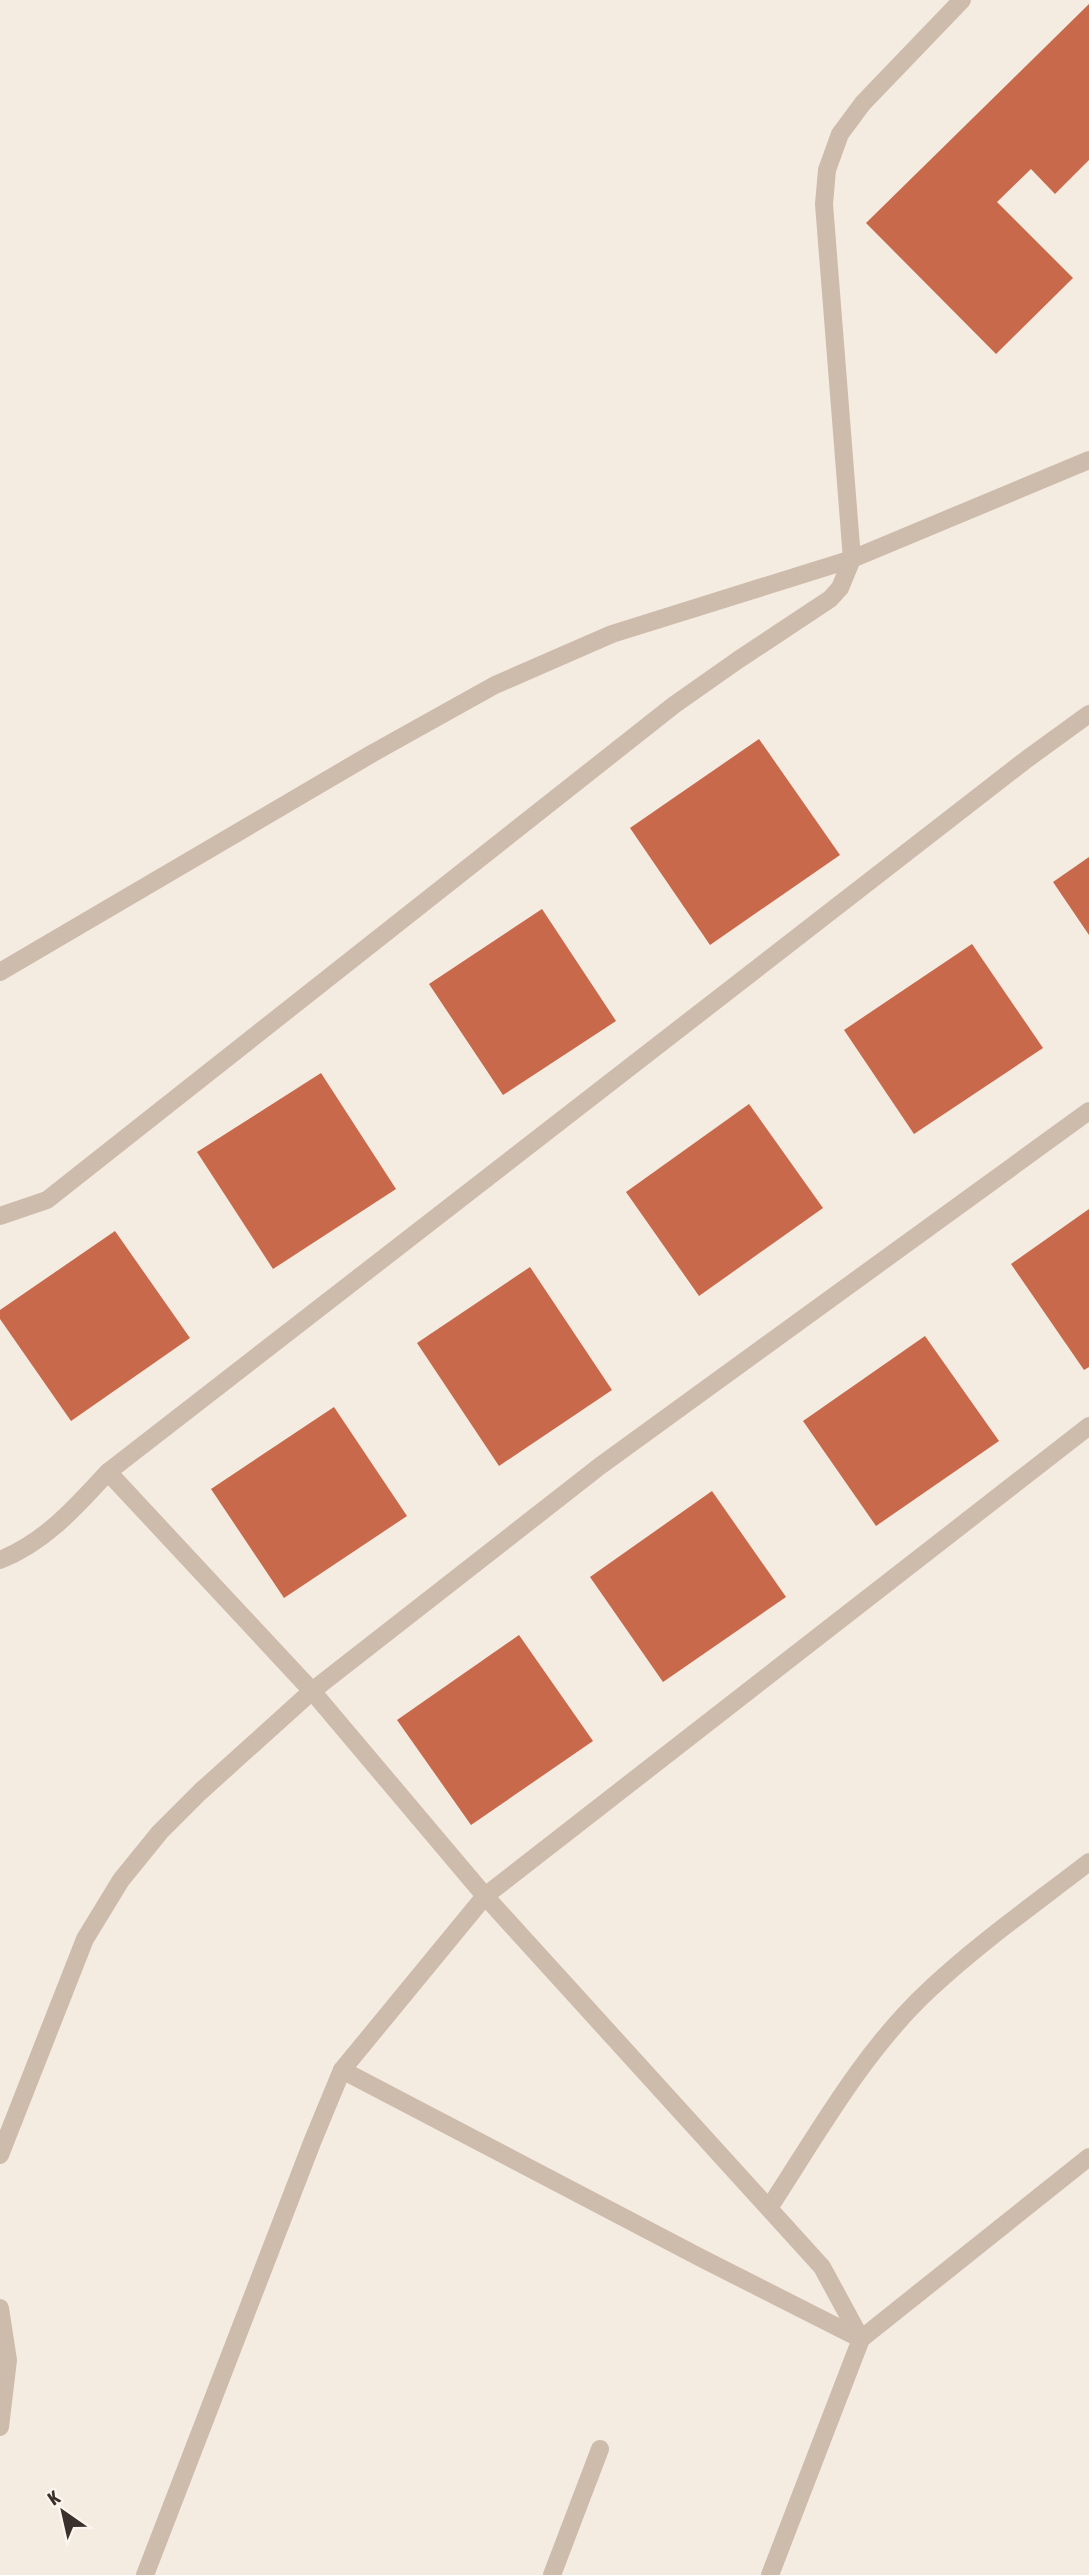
<svg xmlns="http://www.w3.org/2000/svg" width="1089" height="2575" viewBox="0 0 1089 2575" font-family="'Asap Condensed',sans-serif">
<style>
.building{fill:#c8694b}
.lines{fill:none;stroke-linecap:round;stroke-linejoin:round}
.minor{stroke:#cdbbac;stroke-width:18}
</style>
<rect width="100%" height="100%" fill="#f4ebe1"/>
<g class="building">
<polygon points="1089,4 1089,160 1055,194 1031,169 997,202 1073,278 996,354 866,223"/>
<polygon points="759,739 840,855 710,945 630,828"/>
<polygon points="1089,857 1089,935 1053,882"/>
<polygon points="542,909 616,1021 503,1095 429,984"/>
<polygon points="972,944 1043,1048 914,1134 844,1030"/>
<polygon points="321,1073 396,1189 273,1269 197,1152"/>
<polygon points="749,1104 823,1208 699,1296 626,1192"/>
<polygon points="1089,1209 1089,1367 1084,1370 1011,1264"/>
<polygon points="115,1231 190,1338 71,1421 0,1319 0,1310"/>
<polygon points="530,1267 612,1390 499,1466 417,1343"/>
<polygon points="925,1336 999,1441 876,1526 803,1421"/>
<polygon points="334,1407 407,1516 284,1598 211,1489"/>
<polygon points="712,1491 786,1597 663,1682 590,1577"/>
<polygon points="519,1635 593,1741 471,1825 397,1720"/>
</g>
<g class="lines">
<g class="minor">
<polyline points="0,972 373,753 495,685 612,634 852,559 1089,460"/>
<polyline points="0,1216 47,1200 674,705 738,660 830,599 840,588 852,559 824,204 827,170 840,134 863,103 962,0"/>
<polyline points="108,1472 312,1691 485,1896 822,2267 861,2339"/>
<path d="M0,1560C45,1542 76,1507 108,1472L1027,759L1089,714"/>
<polyline points="342,2070 703,2259 861,2339"/>
<polyline points="0,2155 85,1939 121,1880 160,1832 200,1792 312,1691 600,1466 1089,1111"/>
<path d="M769,2208C818,2133 864,2050 930,1989C979,1943 1036,1903 1089,1862"/>
<polyline points="0,2308 8,2360 0,2427"/>
<polyline points="145,2575 313,2140 342,2070 485,1896 1089,1426"/>
<polyline points="552,2575 600,2449"/>
<polyline points="770,2575 861,2339 1089,2157"/>
</g>
</g>
<g transform="translate(63 2512) rotate(326)" stroke="#fbf5ee" stroke-width="5" paint-order="stroke">
<path d="M0-5L12 26L0 18L-12 26Z" fill="#3b302b"/>
<text y="-10" font-size="19" font-weight="bold" text-anchor="middle" fill="#3b302b">K</text>
</g>
</svg>
